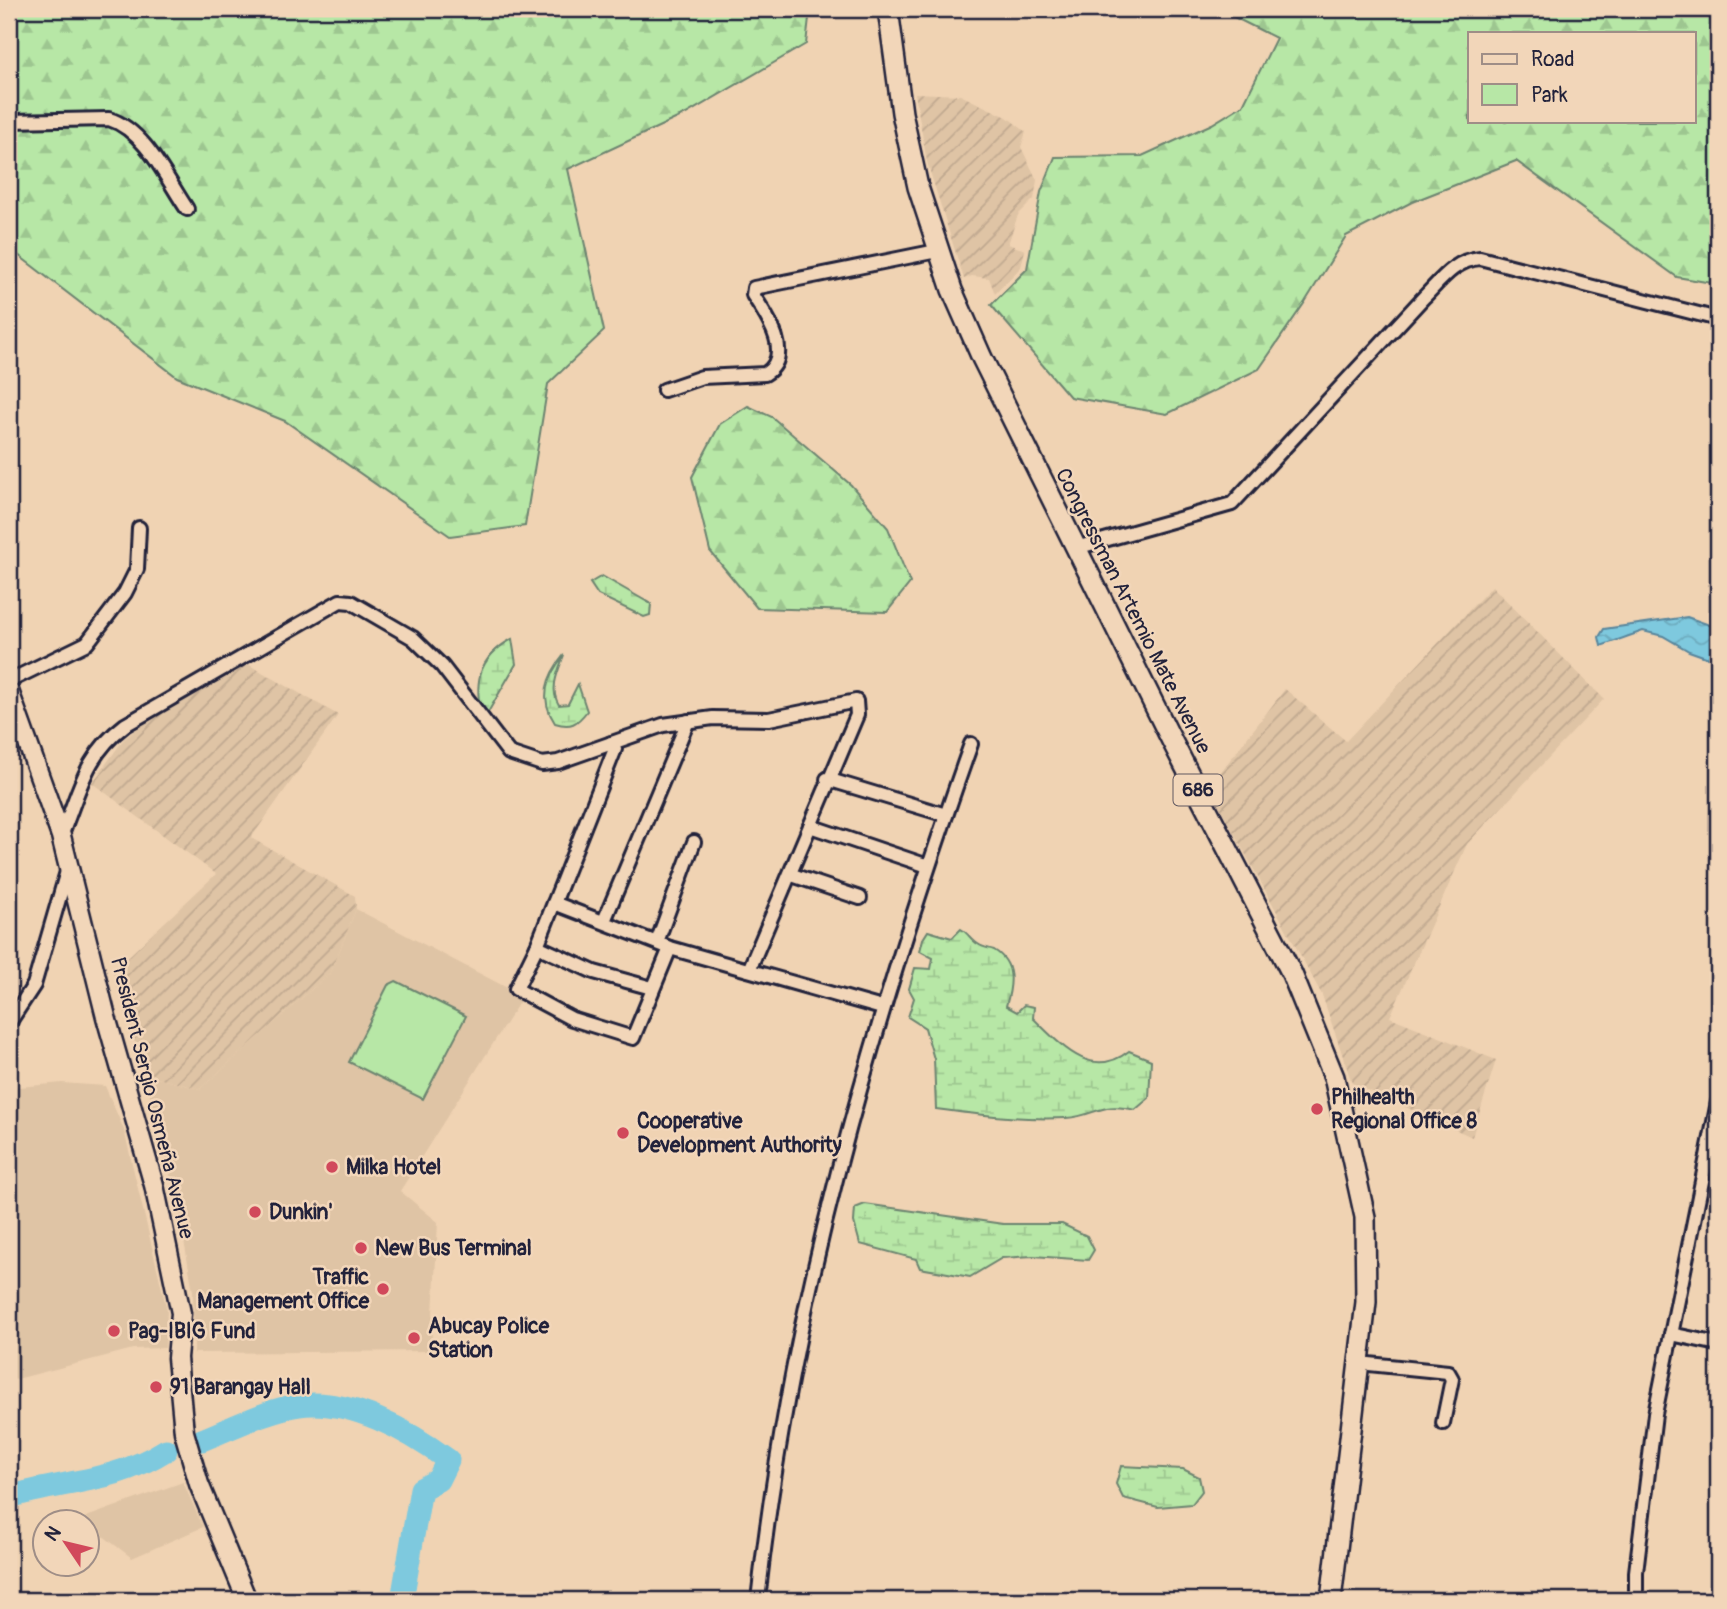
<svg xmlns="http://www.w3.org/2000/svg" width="1727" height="1609" viewBox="0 0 1727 1609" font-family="Pangolin,sans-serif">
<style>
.built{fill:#dfc4a5}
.industrial{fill:url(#industrial-furrows)}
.forest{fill:url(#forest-firs);stroke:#6c8470;stroke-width:2;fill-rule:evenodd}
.wetland{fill:url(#wetland-marsh);stroke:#6c8470;stroke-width:2}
.park{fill:#b7e7a6;stroke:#6c8470;stroke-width:2}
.water{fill:url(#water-waves);stroke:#59869d;stroke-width:2}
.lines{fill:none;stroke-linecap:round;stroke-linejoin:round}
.river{stroke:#7ec9de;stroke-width:23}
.minor-casing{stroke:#22223b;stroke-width:18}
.secondary-casing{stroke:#22223b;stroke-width:23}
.primary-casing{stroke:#22223b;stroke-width:24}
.minor{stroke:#f2d6b9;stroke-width:12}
.secondary{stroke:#f2d6b9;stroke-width:18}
.primary{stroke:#f2d6b9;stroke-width:19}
.poi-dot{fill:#d1495b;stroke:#f2d6b9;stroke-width:2.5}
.labels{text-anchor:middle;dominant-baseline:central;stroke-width:5;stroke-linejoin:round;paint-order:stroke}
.shield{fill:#f2d6b9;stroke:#605861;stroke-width:2}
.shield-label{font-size:19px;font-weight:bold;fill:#22223b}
.street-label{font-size:21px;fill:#22223b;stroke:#f2d6b9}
.poi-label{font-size:21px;font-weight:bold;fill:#22223b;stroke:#f2d6b9;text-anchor:start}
</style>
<defs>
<pattern id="industrial-furrows" width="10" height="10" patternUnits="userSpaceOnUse" patternTransform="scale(1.75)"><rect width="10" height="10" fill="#dfc4a5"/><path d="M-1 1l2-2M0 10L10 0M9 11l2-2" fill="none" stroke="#bfa88f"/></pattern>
<pattern id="forest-firs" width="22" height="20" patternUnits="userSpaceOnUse" patternTransform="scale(1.75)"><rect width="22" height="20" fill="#b7e7a6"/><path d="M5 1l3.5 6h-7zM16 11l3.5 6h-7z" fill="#9dc690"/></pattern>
<pattern id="wetland-marsh" width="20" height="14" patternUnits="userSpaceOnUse" patternTransform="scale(1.75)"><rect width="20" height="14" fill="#b7e7a6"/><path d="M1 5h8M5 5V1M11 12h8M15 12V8" fill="none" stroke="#9dc690"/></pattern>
<pattern id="water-waves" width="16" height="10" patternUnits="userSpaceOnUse" patternTransform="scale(1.75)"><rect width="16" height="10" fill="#7ec9de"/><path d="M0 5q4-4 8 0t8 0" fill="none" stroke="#6dacbf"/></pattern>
</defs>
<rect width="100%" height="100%" fill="#f0d3b3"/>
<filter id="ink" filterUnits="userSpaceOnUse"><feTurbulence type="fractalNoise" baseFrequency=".0143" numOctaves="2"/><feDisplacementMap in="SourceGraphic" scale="14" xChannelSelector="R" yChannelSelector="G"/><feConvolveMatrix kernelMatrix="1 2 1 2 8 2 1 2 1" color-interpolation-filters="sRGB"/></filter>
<g filter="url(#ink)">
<g class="built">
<polygon points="356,909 523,996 400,1191 438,1222 431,1351 194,1353 193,1291 177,1202 145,1075 200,1089 331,972"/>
<polygon points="62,1083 105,1086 124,1130 167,1310 165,1348 133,1349 9,1381 9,1088"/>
<polygon points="183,1482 203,1527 132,1558 81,1519"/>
</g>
<g class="industrial">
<polygon points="915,93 960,95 1007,117 1026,132 1021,147 1037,180 1034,199 1018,215 1008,244 1025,250 1021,267 995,294 989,278 972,276 964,279 927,162"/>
<polygon points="1492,586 1604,699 1467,844 1390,1017 1496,1060 1472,1137 1352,1083 1322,995 1209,787 1285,689 1346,741"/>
<polygon points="246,663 338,715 251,838 355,896 356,909 331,972 200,1089 145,1075 113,971 216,874 92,783 124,739 162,709"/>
</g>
<g class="forest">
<polygon points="9,9 810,9 806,44 686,114 568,169 604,331 548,384 525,526 450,536 285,421 177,377 9,248"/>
<path d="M1218,9H1718V284L1677,277L1516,161L1412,202L1346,236L1305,302L1259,369L1167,414L1070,397L991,305L1027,269L1041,192L1055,157L1142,156L1212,124L1243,105L1276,38ZM1470,33H1694V121H1470Z"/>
<polygon points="748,406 772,417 851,485 888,528 910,583 887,612 757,608 710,551 692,477 720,424"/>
</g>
<g class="wetland">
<polygon points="602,576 651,604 650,615 644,617 598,595 590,583"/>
<path d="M512,639L516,664L483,721C473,684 477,658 512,639Z"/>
<path d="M564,655C558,671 549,689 559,705L568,704L578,684L587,711C577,724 571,728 555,723C539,699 546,677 564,655Z"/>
<path d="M961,929C968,933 971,940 978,944C983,948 989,948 994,950C1016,963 1012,986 1006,1006L1017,1012L1024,1005L1034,1007L1033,1018C1061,1045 1091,1081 1129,1051L1151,1060L1149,1098L1135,1110C1100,1101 1097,1116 1066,1118C1022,1120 980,1115 936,1109L934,1059L925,1028L908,1017L914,998L909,989L915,968L931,969L933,958L920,951L923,939L928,931L952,938Z"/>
<polygon points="865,1204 1003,1224 1062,1224 1087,1236 1094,1250 1088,1260 1033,1256 1002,1258 970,1277 920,1268 916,1259 860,1244 854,1222 855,1208"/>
<polygon points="1121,1466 1183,1469 1199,1477 1202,1491 1192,1504 1158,1507 1123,1498 1116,1484"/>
</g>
<polygon class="park" points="396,981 466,1016 423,1099 349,1062 388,985"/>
<polygon class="water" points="1687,617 1718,628 1717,661 1689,651 1663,636 1643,631 1601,646 1599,637 1604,629"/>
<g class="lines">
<g class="river">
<path d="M202,1440C230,1429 269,1409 299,1405C350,1398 409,1431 448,1460L438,1480L421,1489L402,1600"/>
<path d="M9,1497C66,1480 114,1483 166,1450"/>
</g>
<g class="minor-casing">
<g id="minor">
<path d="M9,121L109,119C145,130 167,180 187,209"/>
<path d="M664,390L702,377L765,374C795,355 766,315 753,295L754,288L937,251"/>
<path d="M1076,548L1232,504L1424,297C1441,280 1455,260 1480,258L1718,319"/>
<polyline points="9,681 87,643 125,593 137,569 139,528"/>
<polyline points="611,743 615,749 537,946 516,989 572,1019 633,1038 670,948"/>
<polyline points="827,779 946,815"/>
<polyline points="810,826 928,866"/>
<path d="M61,836C80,791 84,756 125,725L340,601L351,602L413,638L442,666L509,753L542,764L558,762L663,725L713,718L769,719L856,701L857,715L749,970"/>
<polyline points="792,875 860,898"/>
<polyline points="554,903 670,948 882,1008"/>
<polyline points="604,921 688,721"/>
<polyline points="657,942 694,842"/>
<polyline points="537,946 594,972 652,988"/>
<polyline points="9,1023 34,985 68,868"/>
<polyline points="1671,1334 1718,1344"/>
<polyline points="1359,1363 1448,1372 1452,1379 1443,1423"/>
<path d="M758,1600C790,1305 872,1023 971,744"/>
<polyline points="1636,1600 1636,1572 1655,1414 1718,1102"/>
</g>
</g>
<g class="secondary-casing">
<polyline id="secondary" points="9,691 61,836 106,1017 154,1185 181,1313 177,1358 184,1432 199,1484 247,1600"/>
</g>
<g class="primary-casing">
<polyline id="primary" points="888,9 902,113 918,187 952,290 982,358 1173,743 1292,974 1334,1077 1365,1217 1366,1302 1331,1600"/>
</g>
<use href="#minor" class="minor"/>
<use href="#secondary" class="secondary"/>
<use href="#primary" class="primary"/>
</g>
</g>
<g class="poi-dot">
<circle cx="1317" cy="1109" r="7"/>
<circle cx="623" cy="1133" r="7"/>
<circle cx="332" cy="1167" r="7"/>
<circle cx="255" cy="1212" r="7"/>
<circle cx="361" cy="1248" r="7"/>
<circle cx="383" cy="1289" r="7"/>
<circle cx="114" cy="1331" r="7"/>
<circle cx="414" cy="1338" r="7"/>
<circle cx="156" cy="1387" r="7"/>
</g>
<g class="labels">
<rect class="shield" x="1173.5" y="774.5" width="49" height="31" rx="5"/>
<g class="shield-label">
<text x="1198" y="790">686</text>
</g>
<g class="street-label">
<text transform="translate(1133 611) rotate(63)">Congressman Artemio Mate Avenue</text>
<text transform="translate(152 1098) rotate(76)">President Sergio Osmeña Avenue</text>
</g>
<g class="poi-label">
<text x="1331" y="1097">Philhealth<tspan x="1331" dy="24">Regional Office 8</tspan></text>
<text x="637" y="1121">Cooperative<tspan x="637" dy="24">Development Authority</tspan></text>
<text x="346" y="1167">Milka Hotel</text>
<text x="269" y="1212">Dunkin'</text>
<text x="375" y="1248">New Bus Terminal</text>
<text x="369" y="1277" text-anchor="end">Traffic<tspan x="369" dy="24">Management Office</tspan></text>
<text x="428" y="1326">Abucay Police<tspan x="428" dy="24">Station</tspan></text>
<text x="128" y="1331">Pag-IBIG Fund</text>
<text x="170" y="1387">91 Barangay Hall</text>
</g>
</g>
<rect width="1727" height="1609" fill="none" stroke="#f2d6b9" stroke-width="35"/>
<rect x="18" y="18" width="1692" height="1574" fill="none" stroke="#22223b" stroke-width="2.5" filter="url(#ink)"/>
<rect x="1468" y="32" width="228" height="91" fill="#f2d6b9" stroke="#9f8e87" stroke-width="2"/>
<rect x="1482" y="54" width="35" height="10" fill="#f2d6b9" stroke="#9f8e87" stroke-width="2"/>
<text x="1531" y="66" font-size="21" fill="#22223b">Road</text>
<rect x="1482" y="84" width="35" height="21" fill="#b7e7a6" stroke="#9f8e87" stroke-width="2"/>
<text x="1531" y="102" font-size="21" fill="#22223b">Park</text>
<g transform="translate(66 1543) rotate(305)"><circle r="33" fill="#f2d6b9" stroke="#9f8e87" stroke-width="2"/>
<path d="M0-5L12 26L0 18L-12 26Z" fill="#d1495b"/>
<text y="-10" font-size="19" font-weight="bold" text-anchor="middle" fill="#22223b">N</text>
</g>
</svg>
